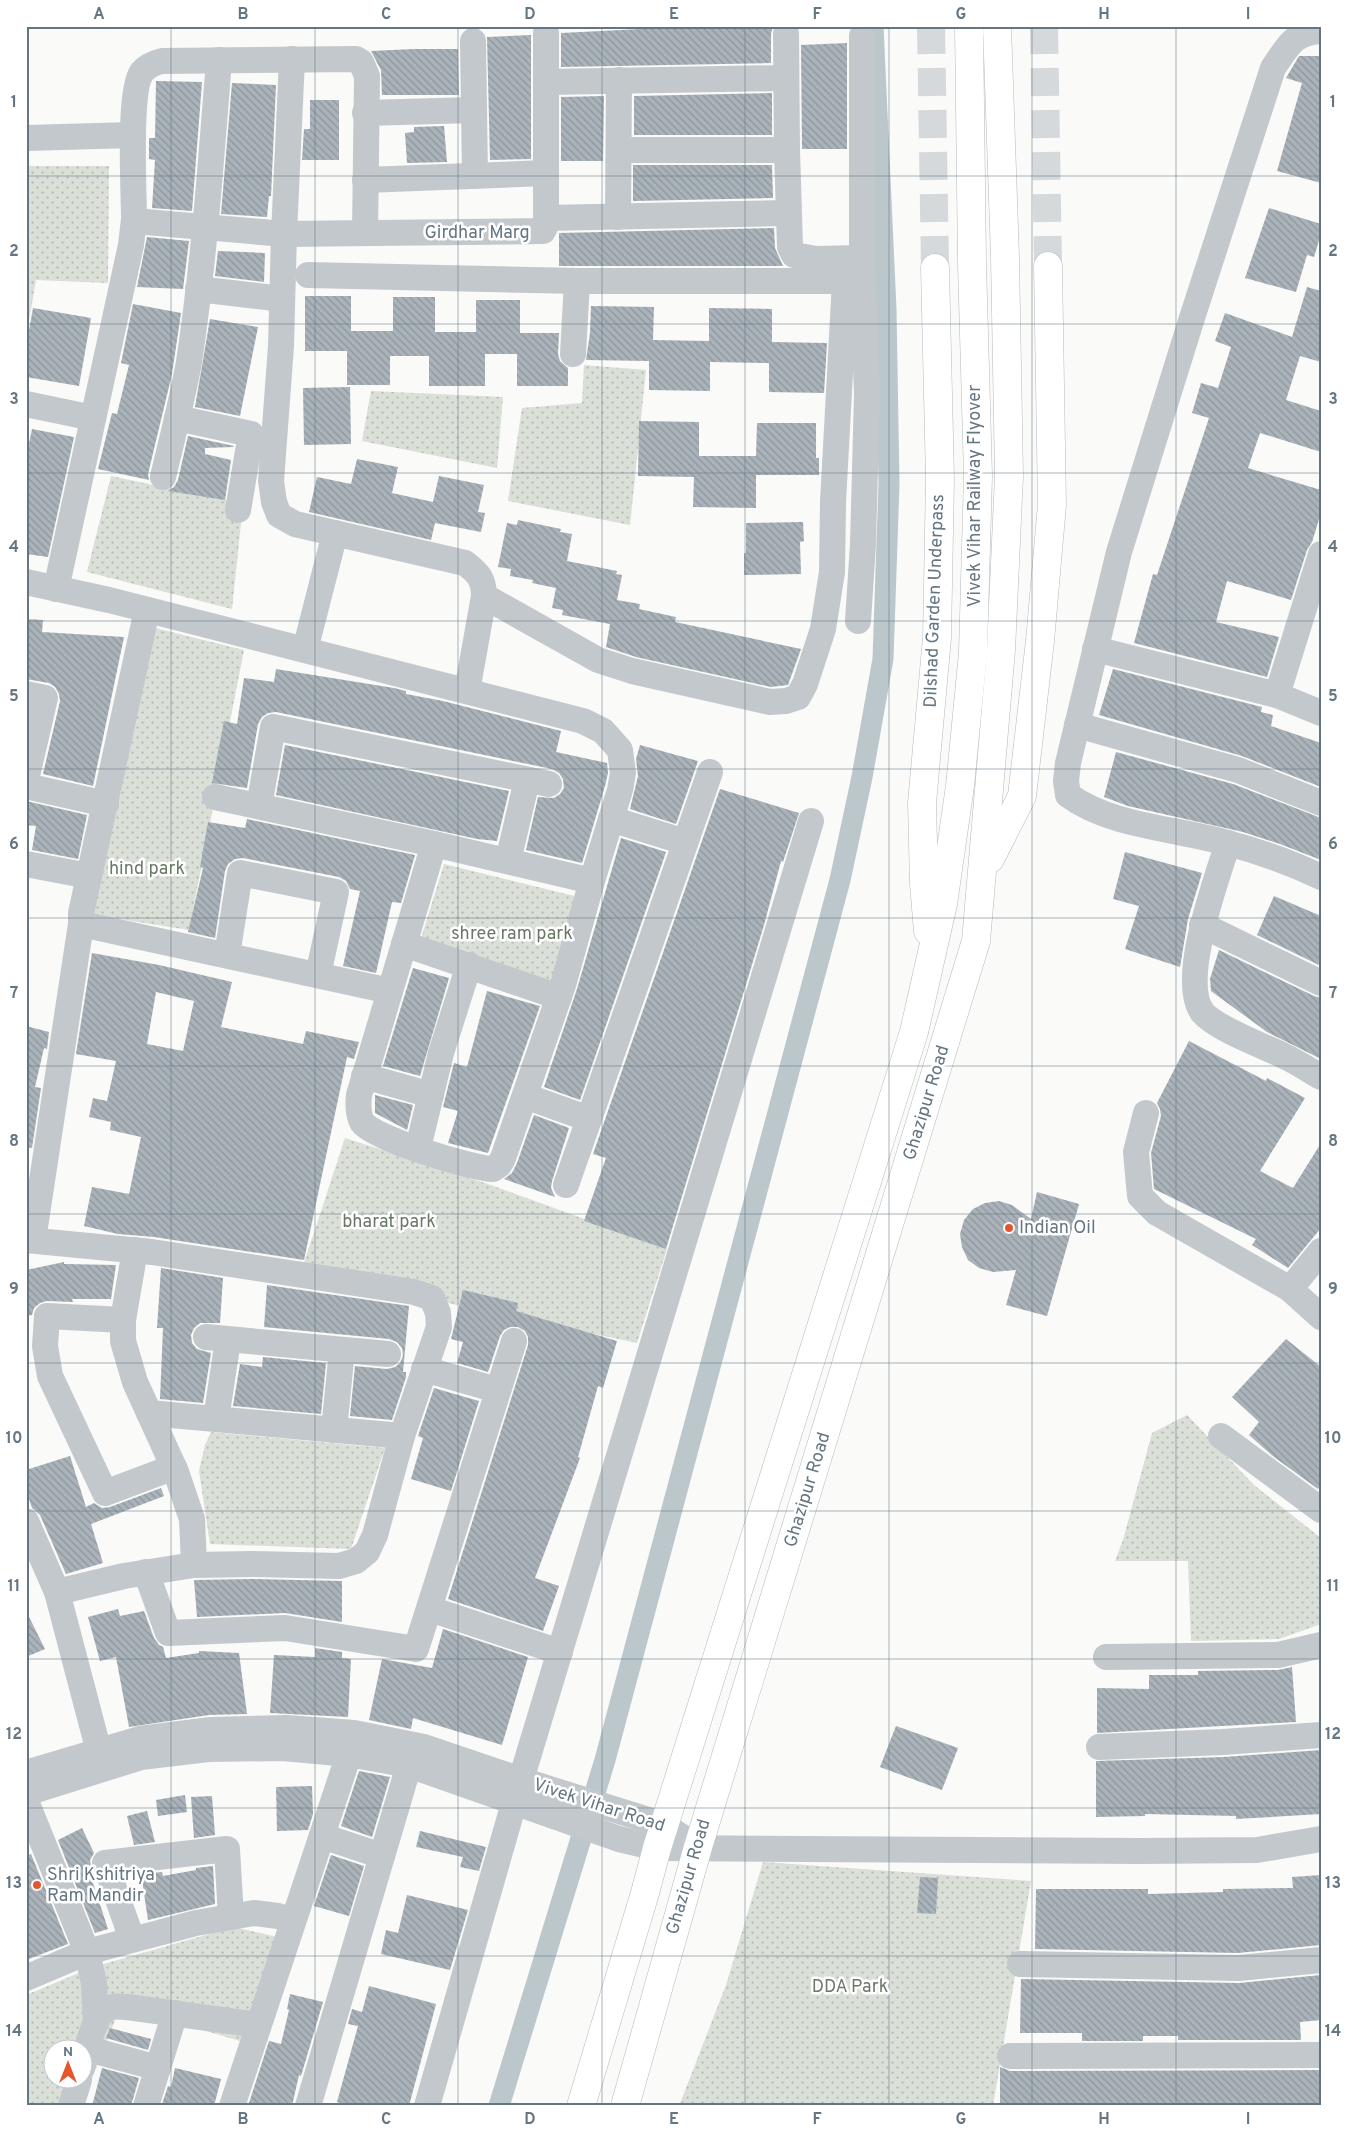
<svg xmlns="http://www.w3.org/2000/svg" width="1347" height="2132" viewBox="0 0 1347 2132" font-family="Overpass,sans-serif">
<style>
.park{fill:url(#park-dots);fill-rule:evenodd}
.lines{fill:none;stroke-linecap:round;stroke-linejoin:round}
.canal{stroke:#bbc7cb;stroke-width:21}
.building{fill:url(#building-back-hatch);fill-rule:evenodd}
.major-tunnel{stroke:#d5d9db;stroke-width:28;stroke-dasharray:28 14;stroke-linecap:butt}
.major-casing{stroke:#b5babe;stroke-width:29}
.minor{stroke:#c3c8cc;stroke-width:26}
.major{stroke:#fff;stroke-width:28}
.grid{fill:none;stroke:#657683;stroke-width:1;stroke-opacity:0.55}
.poi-dot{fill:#e4572e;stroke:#fff;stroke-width:2}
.labels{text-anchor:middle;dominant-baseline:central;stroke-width:5;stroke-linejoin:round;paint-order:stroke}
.street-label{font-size:18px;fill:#657683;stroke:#fff}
.park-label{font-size:18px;fill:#687a64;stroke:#fff}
.poi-label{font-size:18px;fill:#657683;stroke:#fff;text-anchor:start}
.neatline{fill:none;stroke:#657683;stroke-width:2}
.grid-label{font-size:16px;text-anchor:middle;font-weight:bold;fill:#657683}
</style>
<defs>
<pattern id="park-dots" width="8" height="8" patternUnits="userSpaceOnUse" patternTransform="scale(1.25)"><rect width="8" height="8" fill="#dadfd7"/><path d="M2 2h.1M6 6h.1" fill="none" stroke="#b4b9b4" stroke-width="1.8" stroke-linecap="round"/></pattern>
<pattern id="building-back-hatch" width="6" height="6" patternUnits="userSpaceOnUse" patternTransform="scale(1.25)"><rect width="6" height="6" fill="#aab3b9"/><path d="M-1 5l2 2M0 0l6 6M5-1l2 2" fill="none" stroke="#8e969c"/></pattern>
</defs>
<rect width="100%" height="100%" fill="#fafaf8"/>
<g class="park">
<polygon points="26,166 109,166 108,283 36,280 26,339"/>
<polygon points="584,365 646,370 630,525 508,501 522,408 582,403"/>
<polygon points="371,391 503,397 497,468 362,441"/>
<polygon points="111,476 240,503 241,523 232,609 87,572"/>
<polygon points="155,628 244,650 189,930 81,913"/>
<polygon points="444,864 583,898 547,999 415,958"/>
<polygon points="345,1138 488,1184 667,1249 637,1343 301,1272"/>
<polygon points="1187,1415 1254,1485 1321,1538 1321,1624 1279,1639 1191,1641 1188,1561 1115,1561 1123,1540 1152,1433"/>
<polygon points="211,1432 385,1448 351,1549 210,1544 199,1471 205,1445"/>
<polygon points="763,1862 1031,1881 993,2106 679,2106 726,1985"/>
<path d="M234,1927L286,1939L240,2041L128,2008H120L81,2106H26V1995L93,1967ZM52,2050H82V2080H52Z"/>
</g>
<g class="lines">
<polyline class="canal" points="499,2106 605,1760 840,880 862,777 883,659 889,484 886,309 873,26"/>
</g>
<g class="building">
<polygon points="701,26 773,26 771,34 771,63 561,67 561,33"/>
<polygon points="531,35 531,159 490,160 487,37"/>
<polygon points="847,43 847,149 802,149 801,45"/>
<polygon points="414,49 458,49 459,95 382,95 381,70 371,51"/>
<polygon points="1299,56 1321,56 1321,183 1277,171 1302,83 1286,78"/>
<polygon points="156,81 202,82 192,211 152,208 155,160 149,159 149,138 155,138"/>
<polygon points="232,83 276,85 271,196 269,196 267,217 221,214"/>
<polygon points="772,93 772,135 634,135 634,96"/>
<polygon points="604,96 603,161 561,161 561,97"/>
<polygon points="310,100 339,100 339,160 302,160 304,129 310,129"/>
<polygon points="444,126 447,162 407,163 405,133 414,132 414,127"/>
<polygon points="633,165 772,165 773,198 633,201"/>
<polygon points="1269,208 1321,224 1321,234 1314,257 1307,255 1296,292 1245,278"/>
<polygon points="774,228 775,248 783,266 559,266 559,233"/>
<polygon points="147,237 189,241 183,289 137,287"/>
<polygon points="218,251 265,253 264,282 215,276"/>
<polygon points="1307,287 1321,291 1321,362 1300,356 1286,400 1321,411 1321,452 1260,433 1248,468 1321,490 1321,513 1312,542 1307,550 1291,600 1227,581 1216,622 1279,637 1267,677 1134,643 1153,574 1157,575 1209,418 1192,413 1201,383 1218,388 1231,347 1215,341 1225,313 1292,337"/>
<polygon points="305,296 351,296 351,331 393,331 393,297 435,297 435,332 476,332 476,300 520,300 520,333 559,333 558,354 560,361 568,368 568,386 517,386 517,354 485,354 485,386 429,386 429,356 390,356 390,385 347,385 347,351 305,351"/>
<polygon points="133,304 181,313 172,374 148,474 149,480 98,469 112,413 117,414 129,365 121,363"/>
<polygon points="591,306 654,307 653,340 709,341 709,308 772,309 772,342 827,343 824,393 769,392 769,363 710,362 710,391 649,390 649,361 586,360 590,333"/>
<polygon points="33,308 91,318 79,386 26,377 26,347"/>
<polygon points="210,319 258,327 240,416 195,407"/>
<polygon points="350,387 351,444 304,445 303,388"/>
<polygon points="639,421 699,422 699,456 756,456 757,423 816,423 816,458 819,458 819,475 756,475 756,508 693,507 694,477 638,476"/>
<polygon points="32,429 74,437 48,557 26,554 26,458"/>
<polygon points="188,436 234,446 233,447 205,448 205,454 231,460 225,500 168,491 174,487 178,480"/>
<polygon points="357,459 398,467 392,493 433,502 439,476 484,485 478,512 485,513 481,532 435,523 431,540 309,512 317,477 351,484"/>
<polygon points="518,520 561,529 560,532 572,534 567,561 617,571 616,574 622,575 617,600 640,604 639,609 676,617 675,622 801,649 788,685 771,687 636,657 606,647 610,624 562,615 563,610 552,608 556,588 532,583 533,580 510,576 511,569 498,567 507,523 517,525"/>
<polygon points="803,522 804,541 800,542 801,574 744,575 744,553 746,553 746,523"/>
<polygon points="26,619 43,620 42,632 124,637 93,786 43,774 60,701 59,694 55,687 49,683 26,679"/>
<polygon points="276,669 394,688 406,691 406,694 443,701 561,731 556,752 607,763 608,773 605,786 582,863 526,850 538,797 554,798 560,794 564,788 563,779 559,773 552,769 276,712 268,713 262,717 258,724 247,788 212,783 224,721 237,724 244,678 274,682"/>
<polygon points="1113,669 1262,707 1261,712 1273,715 1271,726 1321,743 1321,787 1242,756 1099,715"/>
<polygon points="285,745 509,791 497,841 477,839 276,795"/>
<polygon points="640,745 698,761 676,824 630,809 638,776 636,759"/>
<polygon points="1116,752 1233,784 1321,818 1321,860 1280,844 1243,832 1128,806 1104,797"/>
<polygon points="720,789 799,813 783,862 781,861 764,925 666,1249 584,1221 606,1158 593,1154"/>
<polygon points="26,801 87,815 78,859 32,850 36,826 26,825"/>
<polygon points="247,819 415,855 401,903 392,902 376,973 343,966 360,891 350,889 346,881 339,877 243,858 235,859 228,864 225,871 215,938 188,932 203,868 200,867 208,822 245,828"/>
<polygon points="621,838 666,852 580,1100 544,1087 577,989"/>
<polygon points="1125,852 1202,873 1188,919 1180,967 1125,949 1139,906 1113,899"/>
<polygon points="1274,896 1321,916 1321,966 1257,935"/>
<polygon points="1219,950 1314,996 1321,998 1321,1059 1267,1032 1211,991 1210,979"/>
<path d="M92,953L159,965L232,982L221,1027L303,1044L306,1031L359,1042L354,1059L347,1057L304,1260L154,1237L118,1234L84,1226L92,1187L129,1194L141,1137L110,1130L111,1122L89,1117L93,1098L107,1101L116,1061L76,1054ZM156,992L194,1001L183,1051L147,1044Z"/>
<polygon points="413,968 449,978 420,1076 383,1066"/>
<polygon points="487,991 540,1006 488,1153 448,1143 458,1111 443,1107 454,1063 467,1067"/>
<polygon points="26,1026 49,1032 47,1049 44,1048 35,1087 41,1088 32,1148 26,1147"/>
<polygon points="1189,1041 1266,1081 1267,1078 1305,1098 1260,1171 1293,1188 1321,1143 1321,1228 1288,1268 1252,1245 1256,1239 1154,1189 1151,1153 1161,1116 1160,1109 1157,1103"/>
<polygon points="375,1095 413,1105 407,1130 375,1113"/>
<polygon points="534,1115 569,1128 552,1181 551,1188 555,1197 504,1179 512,1173 517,1163"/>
<polygon points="1037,1192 1079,1204 1047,1316 1006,1305 1016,1270 993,1272 979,1268 968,1260 962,1247 960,1234 964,1220 973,1209 985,1203 999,1201 1012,1205 1031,1219"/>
<polygon points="64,1262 64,1264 116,1265 111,1299 72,1299 73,1302 47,1301 40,1303 34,1308 32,1315 26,1316 26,1270"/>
<polygon points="161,1268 223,1278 220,1323 200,1323 194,1328 191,1335 192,1343 197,1349 211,1353 203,1403 160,1399 163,1328 157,1328"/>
<polygon points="267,1285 409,1306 403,1372 406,1372 406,1377 392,1420 350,1416 355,1366 387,1369 395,1367 400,1363 403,1356 402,1348 397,1342 389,1339 264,1327"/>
<polygon points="463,1290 518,1303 516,1311 617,1341 603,1388 598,1386 578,1457 580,1458 535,1578 559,1586 543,1631 448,1599 528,1345 528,1337 525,1331 518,1327 510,1327 504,1330 500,1336 488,1372 457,1363 463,1342 451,1339"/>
<polygon points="1286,1339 1321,1367 1321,1485 1318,1489 1274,1457 1249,1435 1259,1422 1232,1397"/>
<polygon points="263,1357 326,1363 321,1414 233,1406 240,1364 262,1367"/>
<polygon points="434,1388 479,1401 451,1491 411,1479 423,1438 418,1436"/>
<polygon points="70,1456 86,1507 94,1503 102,1508 110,1507 161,1488 164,1496 91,1524 103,1563 66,1574 40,1515 32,1508 26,1490 26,1470"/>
<polygon points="252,1579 342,1581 342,1622 285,1613 197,1617 194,1580"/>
<polygon points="118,1609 120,1616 144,1611 154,1638 159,1645 163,1647 166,1658 199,1653 199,1651 239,1653 247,1714 209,1715 129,1727 116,1657 100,1661 88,1617"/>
<polygon points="26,1611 45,1649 26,1657"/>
<polygon points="443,1629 528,1657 502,1745 413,1718 411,1729 369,1720 382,1659 432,1668"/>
<polygon points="315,1648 342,1652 342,1658 351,1659 348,1717 270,1713 274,1655 315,1657"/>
<polygon points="1292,1667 1296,1722 1097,1733 1097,1688 1149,1689 1149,1675 1198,1675 1198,1671 1278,1670"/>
<polygon points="896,1726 958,1748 942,1790 880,1767"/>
<polygon points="1321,1750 1321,1814 1236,1819 1236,1816 1145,1814 1145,1816 1096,1817 1096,1761 1224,1757"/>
<polygon points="359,1771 390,1777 372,1837 341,1826"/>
<polygon points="312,1786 313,1814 308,1830 277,1831 276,1787"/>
<polygon points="185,1795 187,1812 158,1816 156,1800"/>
<polygon points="212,1796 215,1835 194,1838 191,1797"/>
<polygon points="147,1811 155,1842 134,1845 127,1816"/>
<polygon points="82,1828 94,1853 90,1860 92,1872 90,1874 108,1929 95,1933 58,1840"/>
<polygon points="420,1831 486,1847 479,1871 460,1867 463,1857 416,1847"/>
<polygon points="31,1854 68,1944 26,1960 26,1856"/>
<polygon points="331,1855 364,1866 349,1916 314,1906"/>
<polygon points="213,1866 215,1904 148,1920 141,1874 162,1872 163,1876 196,1870 196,1868"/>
<polygon points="1321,1875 1321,1945 1238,1953 1035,1949 1036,1889 1148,1889 1148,1894 1223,1892 1223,1889 1293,1888 1292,1877"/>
<polygon points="920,1877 938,1878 936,1914 917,1913"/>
<polygon points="407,1895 468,1910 450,1970 381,1954 386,1930 398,1933"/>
<polygon points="1321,1975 1321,2020 1300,2022 1301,2040 1178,2040 1178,2036 1143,2036 1143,2041 1082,2041 1082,2033 1020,2033 1021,1979 1239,1983"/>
<polygon points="369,1986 436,2004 409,2106 350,2106 337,2102 358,2026 348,2024 352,2009 362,2012"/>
<polygon points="290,1994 323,2002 301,2076 299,2075 292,2106 248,2106 269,2041 281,2044 289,2010 287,2009"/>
<polygon points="110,2028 151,2039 148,2050 106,2038"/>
<polygon points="1000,2067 1010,2071 1321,2070 1321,2106 1000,2106"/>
<polygon points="102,2068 139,2078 131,2106 92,2106"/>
<polygon points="175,2068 221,2079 214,2106 171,2106 162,2104 168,2086 171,2087"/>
</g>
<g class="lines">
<g class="major-tunnel">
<polyline points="931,26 935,268"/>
<polyline points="1044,26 1048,266"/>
</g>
<g class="major-casing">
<g id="major">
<polyline points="990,859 1022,796 1040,641 1052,505 1048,266"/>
<polyline points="928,931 924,884 922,803 937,638 940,479 935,268"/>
<polyline points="581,2106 645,1893 657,1848 914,1032 943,904 960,786 973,653 978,476 972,263 969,26"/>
<polyline points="625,2106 698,1847 976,941 1001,650 1009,476 1005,257 997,26"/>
</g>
</g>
<g class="minor">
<path d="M1321,31C1293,32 1287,48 1273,68L1191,321L1119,552L1068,763L1066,781L1068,795C1112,827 1176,828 1227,843C1259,851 1291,863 1321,877"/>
<polyline points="786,34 787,150 790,247 794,255 816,259 862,258"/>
<polyline points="473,41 475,176"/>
<path d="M292,59L284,234L281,346L271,481L274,502L279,515L295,524L465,563C478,573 484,579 484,596L467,691"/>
<polyline points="546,82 786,78"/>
<polyline points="365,113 474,110"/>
<polyline points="26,138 133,135"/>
<polyline points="619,150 787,150"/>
<polyline points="365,180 546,173"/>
<polyline points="618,217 619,80"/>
<polyline points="546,218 788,213"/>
<polyline points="134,221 284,234 543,231 546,225 546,33"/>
<polyline points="308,275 577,281 845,281 833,502 832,572 823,629 805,684 798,697 786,701 770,702 632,671 598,660 484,596"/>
<polyline points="198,289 282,299"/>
<polyline points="573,354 577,281"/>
<polyline points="26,404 93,418"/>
<polyline points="177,418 251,434 238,510"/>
<path d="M163,477C172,439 182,401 189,362C204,262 211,161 219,60"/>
<path d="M26,582L109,600L583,721L603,731L620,750L623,773L620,790L592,881L563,985L503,1158L499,1165L493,1169C473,1169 372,1138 362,1122C358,1114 358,1104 359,1095L434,844"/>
<path d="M56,589L131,245C132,237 133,227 134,219C134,191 128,91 142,72C147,66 154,63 162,61L356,59L361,62L367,76L365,233"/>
<polyline points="858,621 863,544 867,395 862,258 862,36"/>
<polyline points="1095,649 1277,695 1321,713"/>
<polyline points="305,650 335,533"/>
<polyline points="26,694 45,698 26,780"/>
<polyline points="1277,695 1321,554"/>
<polyline points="1077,725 1238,770 1321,803"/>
<polyline points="26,786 106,804"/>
<polyline points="215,797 434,844 592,881"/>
<polyline points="259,806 273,727 549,784"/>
<polyline points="611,819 685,842"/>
<path d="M1228,843C1217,878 1178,982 1203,1013C1217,1029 1264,1046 1284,1056C1297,1062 1309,1070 1321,1077"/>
<polyline points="508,861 527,780"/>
<polyline points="26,864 89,876"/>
<polyline points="81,924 390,991"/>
<polyline points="1202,925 1321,983"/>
<polyline points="404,944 559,997"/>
<polyline points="227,955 240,873 336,892 318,975"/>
<polyline points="364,1076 431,1095"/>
<polyline points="525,1096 589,1119"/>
<polyline points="1146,1113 1136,1152 1140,1196 1157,1213 1290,1289 1321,1317"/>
<polyline points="418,1148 441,1053 469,965"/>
<polyline points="566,1185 710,772"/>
<polyline points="26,1240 152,1252 414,1292 432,1298 438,1313 439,1327 402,1436 375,1535 367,1552 356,1561 339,1566 252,1564 194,1565 124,1576 57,1592"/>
<polyline points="33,1240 81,924 81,913 147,610"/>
<polyline points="135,1250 123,1320 123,1341 135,1382 176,1472 192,1519 194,1565"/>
<polyline points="1290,1289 1321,1251"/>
<polyline points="123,1320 47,1316 45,1346 50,1376 105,1493 174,1467"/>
<polyline points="206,1337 388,1354"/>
<polyline points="424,1369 497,1390"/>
<polyline points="149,1413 402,1436"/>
<polyline points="216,1419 228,1340"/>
<polyline points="334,1430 342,1350"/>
<polyline points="1221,1436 1321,1510"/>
<polyline points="26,1521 57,1592 103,1767"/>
<polyline points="146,1572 168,1633 285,1628 416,1649 514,1341"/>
<polyline points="430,1609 560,1652"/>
<polyline points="1106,1657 1278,1655 1321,1645"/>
<polyline points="1099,1747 1223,1742 1321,1735"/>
<polyline points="26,1773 140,1739 211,1730 287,1728 354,1733 424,1747 521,1780 664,1825 682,1837"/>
<polyline points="26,1793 141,1757 208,1749 283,1748 349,1754 409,1765 619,1839 657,1848 1141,1851 1257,1850 1321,1839"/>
<polyline points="26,1801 87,1952 94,1983 96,2022"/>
<polyline points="322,1836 382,1856"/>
<polyline points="132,1939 105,1863 227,1849 231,1917"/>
<polyline points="1020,1964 1239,1968 1321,1960"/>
<polyline points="26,1978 87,1952 196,1923 254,1913 278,1916 293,1921"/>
<polyline points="88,2049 158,2068"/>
<polyline points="1010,2056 1321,2055"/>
<path d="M82,2068C87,2052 93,2010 112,2007C116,2006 123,2007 127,2007L258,2025"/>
<polyline points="71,2106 79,2080"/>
<polyline points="146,2106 175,2013"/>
<polyline points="232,2106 349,1754"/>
<polyline points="308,2106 409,1765"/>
<polyline points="427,2106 514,1803 811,821"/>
</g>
<use href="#major" class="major"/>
</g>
<path class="grid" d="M171,26V2106M315,26V2106M458,26V2106M602,26V2106M745,26V2106M889,26V2106M1032,26V2106M1176,26V2106M26,176H1321M26,324H1321M26,473H1321M26,621H1321M26,769H1321M26,918H1321M26,1066H1321M26,1214H1321M26,1363H1321M26,1511H1321M26,1659H1321M26,1808H1321M26,1956H1321"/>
<g class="poi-dot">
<circle cx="1009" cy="1228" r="5"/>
<circle cx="37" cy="1885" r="5"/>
</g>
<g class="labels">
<g class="street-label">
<text x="477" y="233">Girdhar Marg</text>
<text transform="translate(975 496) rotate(-90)">Vivek Vihar Railway Flyover</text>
<text transform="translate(935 601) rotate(-88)">Dilshad Garden Underpass</text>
<text transform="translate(927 1103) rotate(-73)">Ghazipur Road</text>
<text transform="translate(808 1490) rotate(-73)">Ghazipur Road</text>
<text transform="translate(599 1806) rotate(18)">Vivek Vihar Road</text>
<text transform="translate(689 1877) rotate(-74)">Ghazipur Road</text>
</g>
<g class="park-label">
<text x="147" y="869">hind park</text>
<text x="512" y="934">shree ram park</text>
<text x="389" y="1222">bharat park</text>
<text x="850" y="1987">DDA Park</text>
</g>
<g class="poi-label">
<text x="1019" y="1228">Indian Oil</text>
<text x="47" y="1875">Shri Kshitriya<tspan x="47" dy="21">Ram Mandir</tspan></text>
</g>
</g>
<rect width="1347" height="2132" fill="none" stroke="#ffffff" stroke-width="55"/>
<g transform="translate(68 2064)"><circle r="24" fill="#ffffff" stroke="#c1c8cd"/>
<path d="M0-4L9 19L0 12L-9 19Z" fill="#e4572e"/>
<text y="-8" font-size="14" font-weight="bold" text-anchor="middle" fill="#657683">N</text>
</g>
<rect x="28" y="28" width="1292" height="2076" class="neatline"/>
<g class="grid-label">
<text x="99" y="19">A</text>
<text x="243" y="19">B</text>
<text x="386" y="19">C</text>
<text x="530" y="19">D</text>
<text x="674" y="19">E</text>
<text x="817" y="19">F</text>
<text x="961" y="19">G</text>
<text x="1104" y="19">H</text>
<text x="1248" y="19">I</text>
<text x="14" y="107">1</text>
<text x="1333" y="107">1</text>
<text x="14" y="256">2</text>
<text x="1333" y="256">2</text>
<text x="14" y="404">3</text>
<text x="1333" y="404">3</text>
<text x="14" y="552">4</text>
<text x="1333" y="552">4</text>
<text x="14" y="701">5</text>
<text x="1333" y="701">5</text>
<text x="14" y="849">6</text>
<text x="1333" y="849">6</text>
<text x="14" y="998">7</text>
<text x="1333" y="998">7</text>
<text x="14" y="1146">8</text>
<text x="1333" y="1146">8</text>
<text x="14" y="1294">9</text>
<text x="1333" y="1294">9</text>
<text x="14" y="1443">10</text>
<text x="1333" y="1443">10</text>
<text x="14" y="1591">11</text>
<text x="1333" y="1591">11</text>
<text x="14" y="1739">12</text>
<text x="1333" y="1739">12</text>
<text x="14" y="1888">13</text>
<text x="1333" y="1888">13</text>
<text x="14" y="2036">14</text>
<text x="1333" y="2036">14</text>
<text x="99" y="2124">A</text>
<text x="243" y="2124">B</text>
<text x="386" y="2124">C</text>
<text x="530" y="2124">D</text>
<text x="674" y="2124">E</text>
<text x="817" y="2124">F</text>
<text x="961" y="2124">G</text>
<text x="1104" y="2124">H</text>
<text x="1248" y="2124">I</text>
</g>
</svg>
